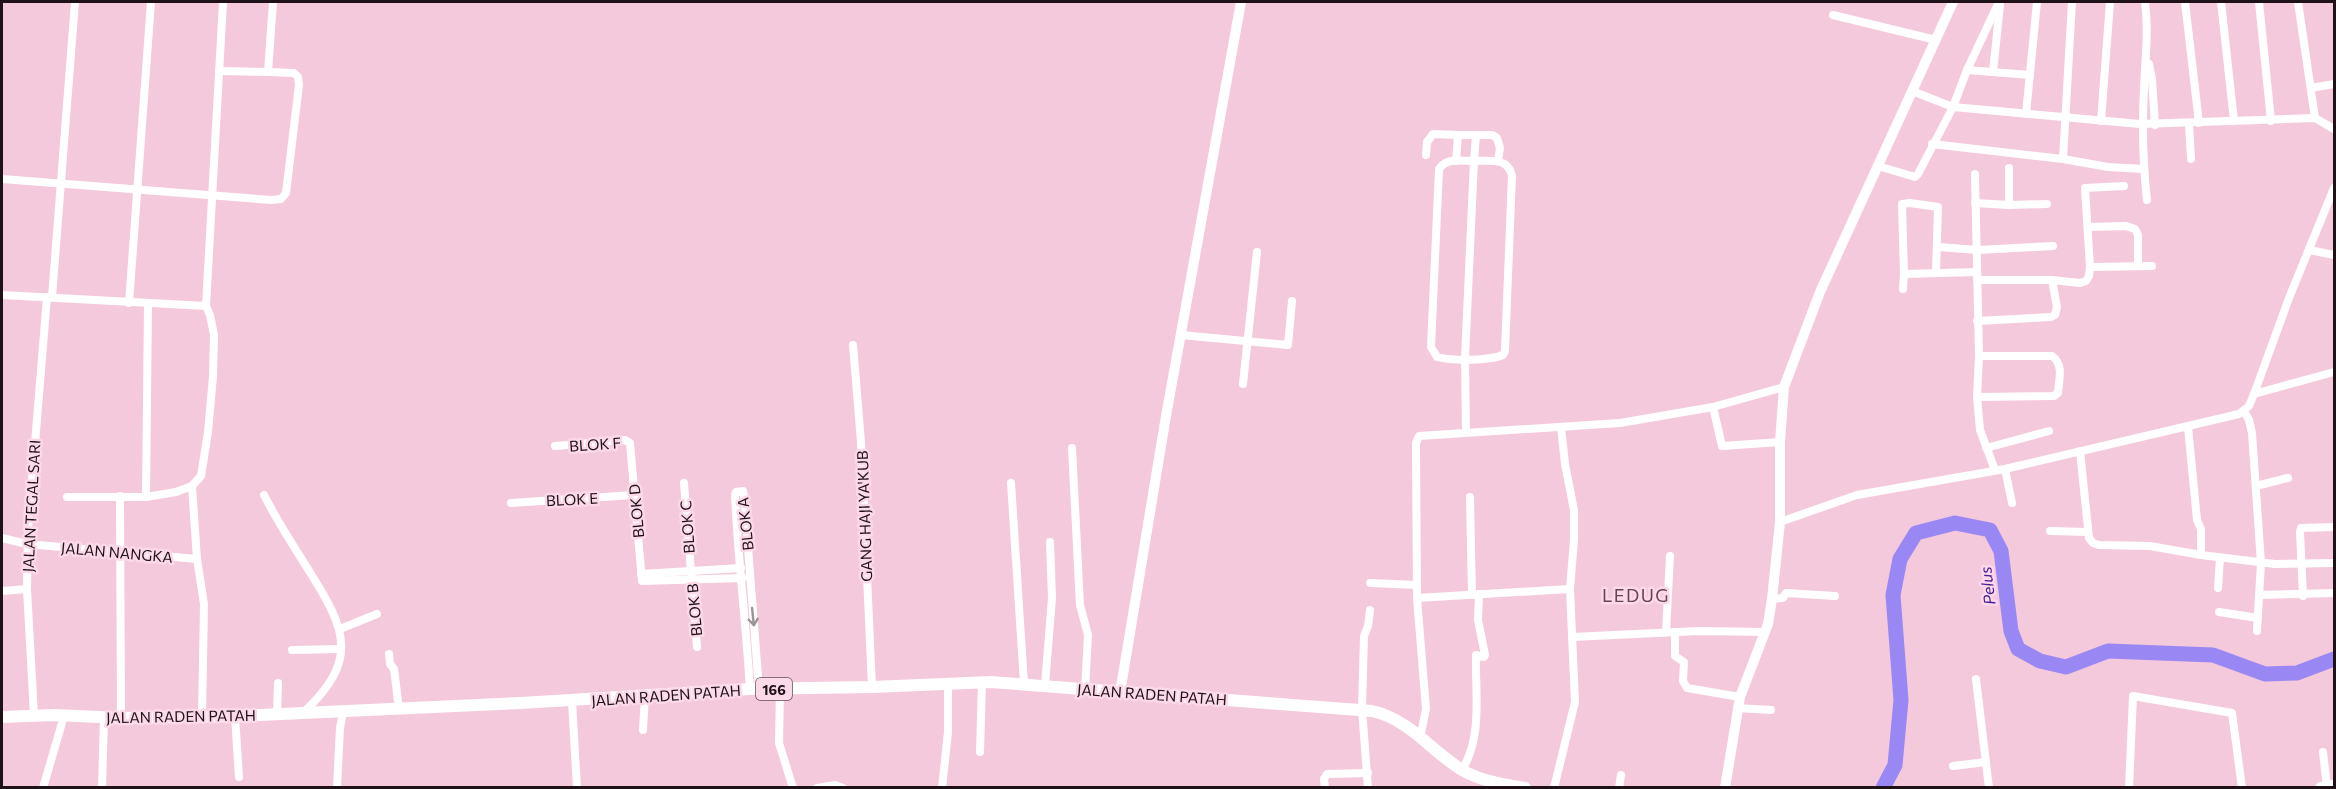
<svg xmlns="http://www.w3.org/2000/svg" width="2336" height="789" viewBox="0 0 2336 789" font-family="Commissioner,sans-serif">
<style>
.lines{fill:none;stroke-linecap:round;stroke-linejoin:round}
.river{stroke:#9987f3;stroke-width:15}
.street{stroke:#fff;stroke-width:8}
.secondary{stroke:#fff;stroke-width:10}
.primary{stroke:#fff;stroke-width:12}
.oneway{stroke:#9a9497}
.labels{text-anchor:middle;dominant-baseline:central;stroke-width:5;stroke-linejoin:round;paint-order:stroke}
.shield{fill:#fcd9e8;stroke:#614d56;stroke-width:1.5}
.shield-label{font-size:14px;font-weight:bold;fill:#1f1118}
.street-label{font-size:15px;fill:#1f1118;stroke:#fcd9e8}
.water-label{font-size:16px;font-style:italic;fill:#471c9b;stroke:#fcd9e8}
.quarter-label{font-size:18px;letter-spacing:1.5px;fill:#674454;stroke:#fcd9e8}
</style>
<rect width="100%" height="100%" fill="#f4c9dc"/>
<g class="lines">
<polyline class="river" points="1883,788 1895,765 1901,700 1893,595 1900,559 1916,533 1955,523 1990,530 2001,551 2011,631 2018,649 2040,661 2066,667 2108,651 2213,655 2265,674 2297,673 2334,659"/>
<g class="street">
<path d="M2145,2C2149,31 2145,60 2144,89C2142,126 2143,164 2147,200"/>
<polyline points="2185,2 2199,123"/>
<polyline points="2221,2 2234,121"/>
<polyline points="2259,2 2271,121"/>
<polyline points="2298,2 2315,118"/>
<polyline points="1833,15 1936,40"/>
<polyline points="2149,64 2152,79 2155,125"/>
<polyline points="1967,70 2030,75"/>
<polyline points="219,71 268,72"/>
<polyline points="1993,72 2000,5"/>
<polyline points="2311,88 2334,84"/>
<polyline points="1912,91 1953,107 2140,124 2315,118 2334,129"/>
<polyline points="2026,114 2037,2"/>
<polyline points="2101,121 2110,2"/>
<polyline points="2189,124 2191,159"/>
<polyline points="1458,135 1492,135 1497,138 1500,148 1498,161"/>
<polyline points="1932,144 2063,159 2108,167 2144,169"/>
<polyline points="1426,155 1427,142 1433,134 1458,135 1456,161"/>
<polyline points="2063,159 2072,2"/>
<polyline points="1878,166 1915,177 1918,174 1953,107 1967,70 1999,2"/>
<polyline points="2009,168 2009,205"/>
<polyline points="1975,174 1979,356 1977,397 1980,430 1995,470"/>
<polyline points="2,179 271,200 281,199 286,193 299,85 298,77 294,73 268,72 273,2"/>
<polyline points="1975,203 2009,205 2047,204"/>
<polyline points="2088,227 2126,226 2135,229 2138,235 2138,266"/>
<polyline points="1938,247 1978,250 2053,246"/>
<polyline points="2309,250 2334,255"/>
<polyline points="2090,267 2152,266"/>
<polyline points="1936,273 1938,207 1910,203 1902,204 1904,274 1977,272"/>
<polyline points="1977,280 2052,280 2080,283 2086,281 2089,276 2090,267 2085,188 2124,186"/>
<polyline points="1903,289 1904,274"/>
<polyline points="2,295 206,306"/>
<polyline points="52,297 75,2"/>
<polyline points="129,303 151,2"/>
<polyline points="1977,321 2051,317 2055,315 2057,307 2052,280"/>
<polyline points="1181,335 1288,345 1292,301"/>
<polyline points="853,345 861,442 872,687"/>
<polyline points="1243,384 1257,252"/>
<polyline points="2254,394 2334,372"/>
<path d="M1977,397L2054,396L2058,393C2059,380 2064,364 2052,356H1979"/>
<polyline points="1713,407 1722,446 1780,442"/>
<polyline points="2244,411 2249,420 2252,433 2261,563 2257,631"/>
<polyline points="2188,427 2197,520 2201,529 2201,555"/>
<path d="M1466,432L1465,358L1474,161C1490,161 1507,157 1512,175L1505,351L1503,355C1489,361 1452,361 1437,357L1431,347L1439,169C1447,157 1462,161 1474,161L1476,135"/>
<polyline points="555,446 625,440 630,443 642,581 743,578"/>
<polyline points="1072,448 1080,605 1088,635 1085,690"/>
<polyline points="1986,448 2049,431"/>
<polyline points="2080,451 2089,538 2093,543 2099,545 2150,546 2201,555 2275,564 2334,563"/>
<polyline points="2005,469 2012,503"/>
<polyline points="684,483 697,647"/>
<polyline points="1011,483 1024,683"/>
<polyline points="192,486 197,559 204,604 202,717"/>
<polyline points="2256,486 2288,478"/>
<path d="M264,495C278,523 295,548 311,574C347,631 358,661 304,712"/>
<polyline points="120,496 121,718"/>
<polyline points="67,497 146,497 176,492 192,486 201,476 208,432 213,376 214,335 210,315 206,306 223,2"/>
<polyline points="146,497 148,304"/>
<polyline points="1470,497 1472,595"/>
<polyline points="511,503 634,495"/>
<polyline points="1780,522 1857,495 2005,469 2239,414 2249,406 2254,394 2289,298 2334,188"/>
<polyline points="2050,531 2088,532"/>
<polyline points="2,538 27,544 197,559"/>
<polyline points="641,574 741,568"/>
<polyline points="1370,583 1417,585"/>
<polyline points="2218,588 2220,558"/>
<polyline points="2,591 27,589"/>
<polyline points="2259,595 2334,593"/>
<polyline points="2303,596 2300,532 2301,528 2334,527"/>
<polyline points="1417,598 1570,589"/>
<polyline points="1772,599 1783,598 1786,593 1835,596"/>
<polyline points="2219,612 2258,618"/>
<polyline points="340,629 377,614"/>
<polyline points="1666,632 1670,556"/>
<polyline points="1675,632 1675,656 1684,662 1683,681 1687,688 1740,697"/>
<polyline points="1572,637 1699,631 1765,632"/>
<polyline points="292,650 341,649"/>
<polyline points="389,654 390,664 394,669 399,709"/>
<polyline points="1976,679 1989,788"/>
<polyline points="1045,685 1052,598 1050,542"/>
<path d="M750,689C746,624 738,560 735,495L736,492L743,491L744,496L759,689"/>
<polyline points="780,689 779,743 793,788"/>
<polyline points="572,701 577,788"/>
<polyline points="1737,708 1771,710"/>
<polyline points="277,713 278,683"/>
<polyline points="34,715 27,589 28,529 47,297"/>
<polyline points="235,716 239,777"/>
<polyline points="643,730 645,696"/>
<polyline points="1420,738 1426,709 1417,598 1416,443 1419,436 1620,423 1713,407 1784,387"/>
<polyline points="980,752 982,682"/>
<polyline points="2323,752 2327,787"/>
<polyline points="1953,766 1986,762"/>
<path d="M1462,770C1483,736 1475,692 1476,655L1484,657L1485,655L1478,620L1479,594"/>
<polyline points="43,788 64,716"/>
<polyline points="102,788 104,717"/>
<polyline points="337,788 340,728 343,712"/>
<polyline points="817,788 835,785 843,788"/>
<polyline points="942,788 948,732 948,683"/>
<polyline points="1325,788 1324,779 1327,774 1368,773"/>
<polyline points="1368,788 1362,709 1364,636 1368,626 1370,610"/>
<polyline points="1554,788 1575,702 1570,589 1574,540 1574,510 1565,464 1561,427"/>
<polyline points="1619,788 1621,775"/>
<polyline points="2129,788 2133,696 2232,713 2242,788"/>
</g>
<g class="secondary">
<polyline points="1120,693 1166,416 1241,2"/>
<polyline points="1725,788 1740,697 1768,624 1772,599 1780,522 1780,442 1784,387 1820,292 1953,2"/>
</g>
<g class="primary">
<path d="M2,717L54,715L121,718L235,716L521,703L750,689L872,687L991,682L1372,711C1409,719 1431,751 1462,770C1480,781 1504,784 1525,788"/>
<polyline points="2321,788 2334,786"/>
</g>
</g>
<defs><path id="oneway-shaft" d="M-6 0H5M1.5-3L5.5 0L1.5 3" fill="none" stroke-width="1.6" stroke-linecap="round" stroke-linejoin="round" transform="scale(1.5)"/></defs>
<use class="oneway" href="#oneway-shaft" transform="translate(753 617) rotate(84)"/>
<g class="labels">
<rect class="shield" x="756" y="678" width="36" height="22" rx="4.5"/>
<g class="shield-label">
<text x="774" y="689">166</text>
</g>
<g class="street-label">
<text transform="translate(595 444) rotate(-4)">BLOK F</text>
<text transform="translate(572 499) rotate(-3)">BLOK E</text>
<text transform="translate(31 506) rotate(-87)">JALAN TEGAL SARI</text>
<text transform="translate(636 511) rotate(-95)">BLOK D</text>
<text transform="translate(864 516) rotate(-92)">GANG HAJI YA'KUB</text>
<text transform="translate(745 524) rotate(-96)">BLOK A</text>
<text transform="translate(687 527) rotate(-94)">BLOK C</text>
<text transform="translate(117 552) rotate(5)">JALAN NANGKA</text>
<text transform="translate(694 610) rotate(-95)">BLOK B</text>
<text transform="translate(1152 694) rotate(4)">JALAN RADEN PATAH</text>
<text transform="translate(666 695) rotate(-4)">JALAN RADEN PATAH</text>
<text transform="translate(181 716) rotate(-1)">JALAN RADEN PATAH</text>
</g>
<g class="water-label">
<text transform="translate(1987 586) rotate(-97)">Pelus</text>
</g>
<g class="quarter-label">
<text x="1636" y="595">LEDUG</text>
</g>
</g>
<rect width="2336" height="789" fill="none" stroke="#1f1118" stroke-width="6"/>
</svg>
